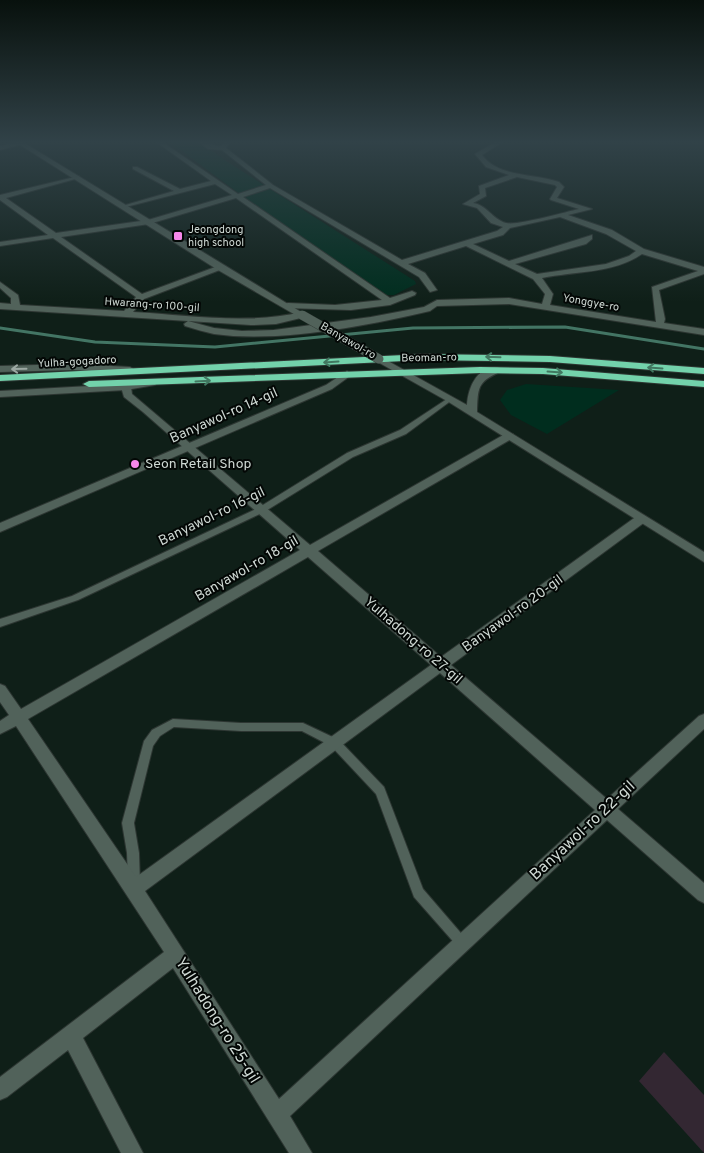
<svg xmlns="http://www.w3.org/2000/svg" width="704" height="1153" viewBox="0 0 704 1153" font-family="Overpass,sans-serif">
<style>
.green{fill:#002d1e}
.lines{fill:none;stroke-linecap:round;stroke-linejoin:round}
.stream{stroke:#437564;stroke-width:3}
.building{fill:#332732}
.lane-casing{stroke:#2d3632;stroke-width:2}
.street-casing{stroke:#2d3632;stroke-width:2}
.secondary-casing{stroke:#2d3632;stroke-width:2}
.highway-casing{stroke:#2d3632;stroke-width:2}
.lane{fill:#51625a;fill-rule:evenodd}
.street{fill:#51625a;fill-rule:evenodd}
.secondary{fill:#51625a;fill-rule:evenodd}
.highway{fill:#73d2ab;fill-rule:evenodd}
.secondary-bridge-casing{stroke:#2d3632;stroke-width:10;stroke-linecap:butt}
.secondary-bridge{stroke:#51625a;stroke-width:9}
.oneway{stroke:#417760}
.oneway2{stroke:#9ca9a3}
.poi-dot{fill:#f788eb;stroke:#030705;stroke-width:2}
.labels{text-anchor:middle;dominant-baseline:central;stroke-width:4;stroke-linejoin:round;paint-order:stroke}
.far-poi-label{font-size:11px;fill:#ced8d3;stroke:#030705;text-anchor:start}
.far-street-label{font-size:11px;fill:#ced8d3;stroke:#030705}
.street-label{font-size:14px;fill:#ced8d3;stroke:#030705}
.poi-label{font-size:14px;fill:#ced8d3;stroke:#030705;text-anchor:start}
.near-street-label{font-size:16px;fill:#ced8d3;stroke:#030705}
</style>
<rect width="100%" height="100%" fill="#0f1f18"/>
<g class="green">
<polygon points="169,141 198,141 226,161 415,281 416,284 394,295 384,295 249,201"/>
<polygon points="526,384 619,390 547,434 511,415 500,400 507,390"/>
</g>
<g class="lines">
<polyline class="stream" points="0,328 95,342 215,347 413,328 565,327 704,349"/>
</g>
<polygon class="building" points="664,1052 704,1095 704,1153 639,1081"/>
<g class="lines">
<g class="lane-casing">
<g id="lane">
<polygon points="450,397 452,398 452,400 406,434 353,457 264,512 78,600 0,627 0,619 72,596 258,508 347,453 400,430"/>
<polygon points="173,719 241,723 303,723 339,740 384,787 423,889 466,939 468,943 466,947 462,949 458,947 414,897 376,794 331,746 302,731 241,731 174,727 160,736 153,746 134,823 139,853 140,883 138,887 134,889 130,887 128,883 127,853 122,823 144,741 152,730"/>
</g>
</g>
<g class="street-casing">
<g id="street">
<polygon points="21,141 23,144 0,150 0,146"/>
<path d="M155,141H161L238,194L266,185L222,150L208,149L197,141C206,140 212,146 221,146L225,141H231L226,148L273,185L402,260L497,231L503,227L491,223L477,208L463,204L480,194L479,186L509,175L486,167L475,154L497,141H504L482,155C499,178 534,173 559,182L564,187L557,198L592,209L568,215L612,230L644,249L704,267V274L659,290L665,319L664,323L704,329V335L509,304L437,306L430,311C367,326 278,343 214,334C205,332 195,329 185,326L184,324L188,321L214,328L242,331L274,330L371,317L424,307L437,300L509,298L542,304L545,294L533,279L466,246L408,264L425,273L437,290L430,292L419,277L270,188L243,197L390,298L412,291L416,293L415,295L390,305L351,310L285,308V304L288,303L335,305L382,300L236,198L149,224L61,237L142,294L218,266L225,268L144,299L133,312C189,315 247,325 302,312L306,315L305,317L276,324L251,325L0,309V303L11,304V298L0,288V282L18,295L20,305L124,311L136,297L53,238L0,246V242L48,235L0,200V195L79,176V178L6,198L56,233L148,220L232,195L215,184L122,208V206L174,191L133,169V167H137L180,189L211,181ZM517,177L555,185L557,187L550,199L551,200L579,209C565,212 517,226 506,223C492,219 487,205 473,203L486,196L485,188ZM560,217L606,234L636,251L629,256L606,264L537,274L515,264L586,244L592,239V235L509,261L473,244L503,235L510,228ZM642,254L698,271L652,287L656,322L550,305L553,294L542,278C575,271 613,274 642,254Z"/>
<path d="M126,384L131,387L132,394L310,545L505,434H513V438L318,551L441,657L637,516H645L647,519L645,522L451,665L607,799L699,716L704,714V729L618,809L704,883V903L698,900L607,820L290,1116L312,1153H289L173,968L83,1038L143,1153H121L68,1050L7,1097L0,1100V1077L164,952L16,726L0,734V721L9,715L0,702V684L5,686L21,709L300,550L143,412L124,397L121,387ZM308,557L431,665L136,877L28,719ZM440,673L595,810L279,1099L145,891Z"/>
</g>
</g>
<g class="secondary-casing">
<g id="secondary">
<polygon points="14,141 21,141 306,315 299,317 218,270"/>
<path d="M379,356L467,405C468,387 478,364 500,368V372C477,382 478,388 477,412L704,552V562L447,401L376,361V357Z"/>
<polygon points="72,364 130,367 135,370 130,373 72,370 0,372 0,366"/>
<polygon points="347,371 352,374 350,376 332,389 0,532 0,523 326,385"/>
<polygon points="152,380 157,383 155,385 126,390 0,397 0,391 126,384"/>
</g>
</g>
<g class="highway-casing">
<g id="highway">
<polygon points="424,354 550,356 704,368 704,374 550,362 424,360 0,381 0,375"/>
<polygon points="480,367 543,368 704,381 704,387 543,374 480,373 89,387 83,384 89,381"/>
</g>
</g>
<use href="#lane" class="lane"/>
<use href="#street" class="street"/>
<use href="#secondary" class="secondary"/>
<use href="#highway" class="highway"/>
<g class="secondary-bridge-casing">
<polyline id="secondary-bridge" points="302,315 379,359"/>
</g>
<use href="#secondary-bridge" class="secondary-bridge"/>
</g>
<defs><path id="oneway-shaft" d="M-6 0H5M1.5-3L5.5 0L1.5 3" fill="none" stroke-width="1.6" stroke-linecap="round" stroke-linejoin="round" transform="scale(1.25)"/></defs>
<g class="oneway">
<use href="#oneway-shaft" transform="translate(493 357) rotate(-178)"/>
<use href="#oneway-shaft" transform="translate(331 362) rotate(176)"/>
<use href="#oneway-shaft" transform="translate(655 368) rotate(-176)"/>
<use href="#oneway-shaft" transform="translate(555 372) rotate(4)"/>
<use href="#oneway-shaft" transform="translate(203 381) rotate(-3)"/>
</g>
<use class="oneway2" href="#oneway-shaft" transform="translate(19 369) rotate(179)"/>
<linearGradient id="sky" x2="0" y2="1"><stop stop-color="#08110d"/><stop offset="0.47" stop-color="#314248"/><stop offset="1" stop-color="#314248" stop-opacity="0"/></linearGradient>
<rect width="704" height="302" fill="url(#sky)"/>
<g class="poi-dot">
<rect x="173" y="231" width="10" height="10" rx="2.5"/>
<circle cx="135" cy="464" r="5"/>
</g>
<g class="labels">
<g class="far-poi-label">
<text x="188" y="230">Jeongdong<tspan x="188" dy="13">high school</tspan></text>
</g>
<g class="far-street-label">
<text transform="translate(591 303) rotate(10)">Yonggye-ro</text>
<text transform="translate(152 305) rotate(4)">Hwarang-ro 100-gil</text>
<text transform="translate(348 341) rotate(30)">Banyawol-ro</text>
<text transform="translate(429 358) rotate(-1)">Beoman-ro</text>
<text transform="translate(77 362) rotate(-3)">Yulha-gogadoro</text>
</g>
<g class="street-label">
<text transform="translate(224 416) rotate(-24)">Banyawol-ro 14-gil</text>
<text transform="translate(212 517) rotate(-26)">Banyawol-ro 16-gil</text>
<text transform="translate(247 569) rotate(-30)">Banyawol-ro 18-gil</text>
<text transform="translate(513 614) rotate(-36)">Banyawol-ro 20-gil</text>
<text transform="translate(413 641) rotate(41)">Yulhadong-ro 27-gil</text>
</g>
<g class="poi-label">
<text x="145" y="464">Seon Retail Shop</text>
</g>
<g class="near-street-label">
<text transform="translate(583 831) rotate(-43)">Banyawol-ro 22-gil</text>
<text transform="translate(217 1021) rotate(58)">Yulhadong-ro 25-gil</text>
</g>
</g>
</svg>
